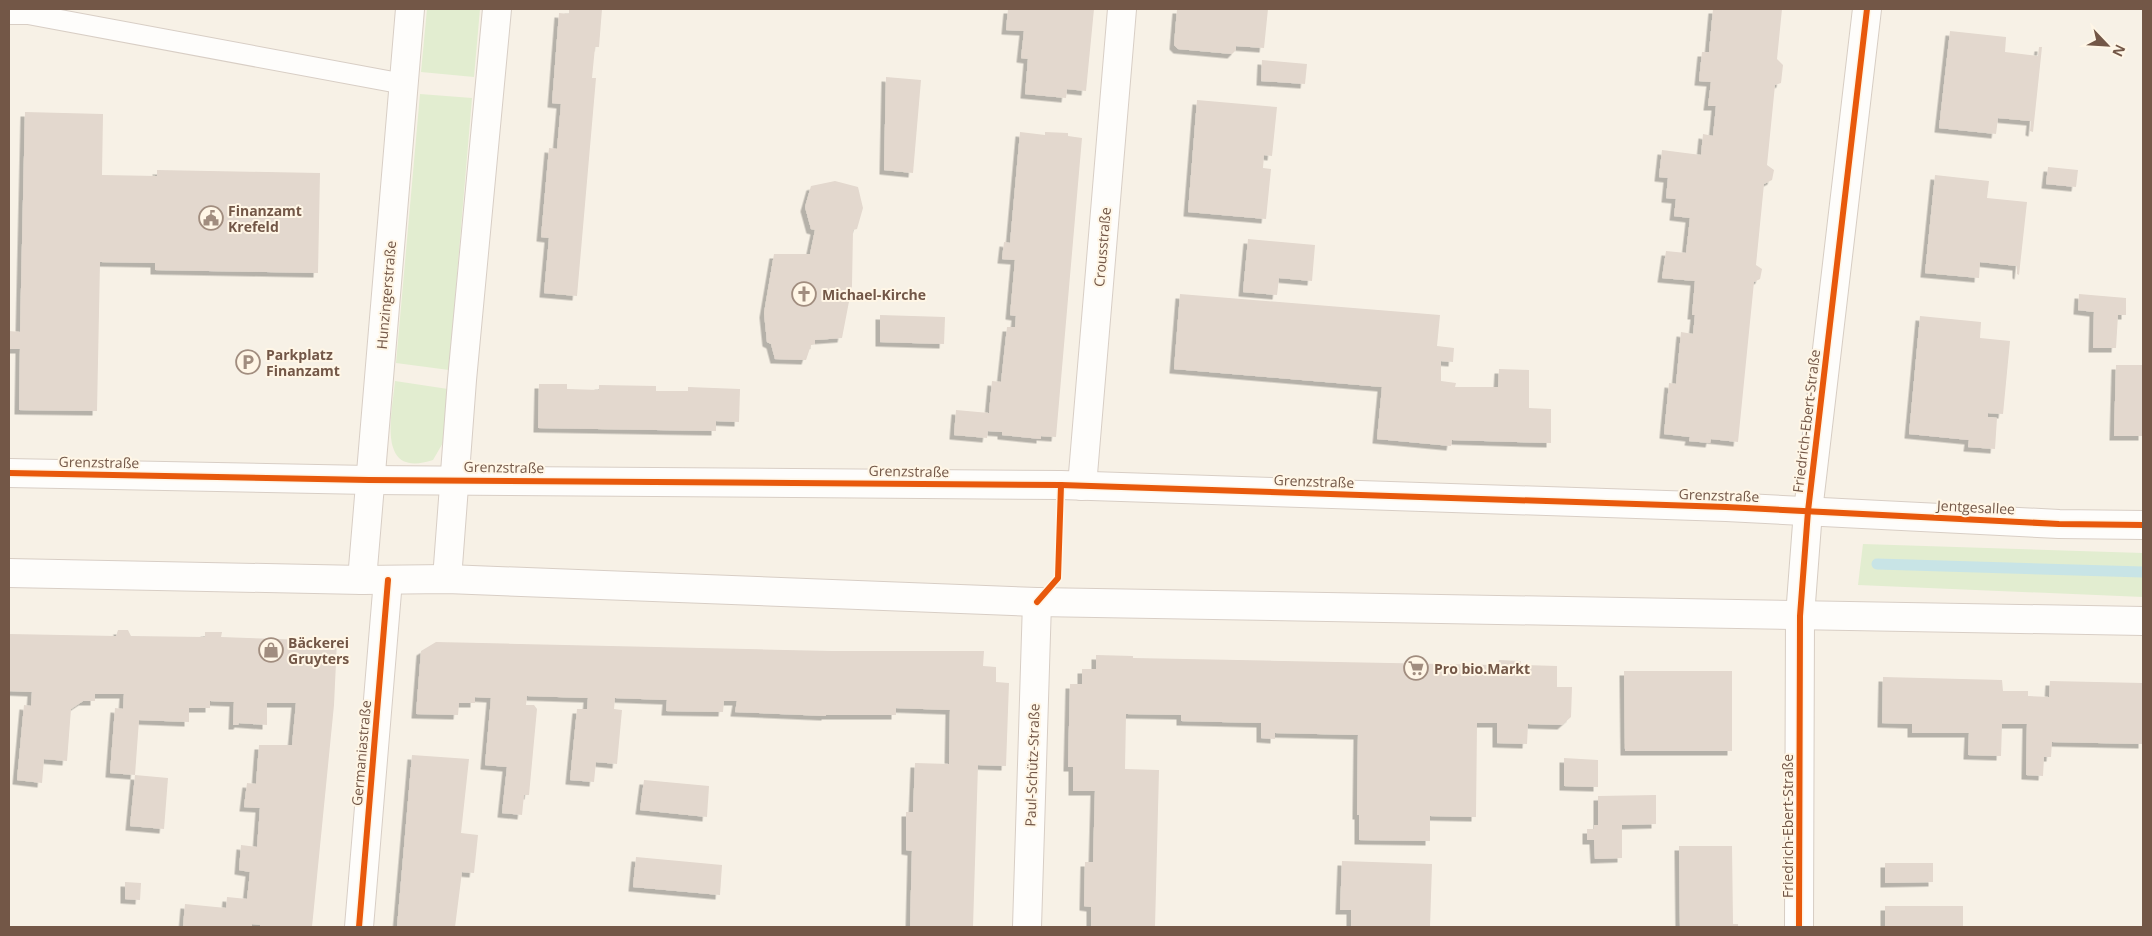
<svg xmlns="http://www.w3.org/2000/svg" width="2152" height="936" viewBox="0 0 2152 936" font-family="'Open Sans',sans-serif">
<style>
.grass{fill:#e2edd0}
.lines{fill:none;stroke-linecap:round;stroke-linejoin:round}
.stream{stroke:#c8e4e6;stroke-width:11}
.building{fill:#e3d8ce;filter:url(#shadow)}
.lane-casing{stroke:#d8cec5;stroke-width:22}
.street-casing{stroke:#d8cec5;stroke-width:30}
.secondary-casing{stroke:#d7cdc3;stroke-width:30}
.lane{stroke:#fefdfb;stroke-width:20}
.street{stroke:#fefdfb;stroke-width:28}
.secondary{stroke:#fefdfb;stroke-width:28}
.cycleway-casing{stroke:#fff6e6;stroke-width:9}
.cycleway{stroke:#e8590c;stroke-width:6}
.labels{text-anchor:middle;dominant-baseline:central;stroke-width:4;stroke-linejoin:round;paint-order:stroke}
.poi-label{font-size:14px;font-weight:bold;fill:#735747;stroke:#fff6e6;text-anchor:start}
.street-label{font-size:14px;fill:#735747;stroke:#fff6e6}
</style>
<defs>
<filter id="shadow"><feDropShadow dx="-4.5" dy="4.5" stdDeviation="0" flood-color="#0004"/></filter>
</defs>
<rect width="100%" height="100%" fill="#f7f1e6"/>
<g class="grass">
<polygon points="427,9 480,9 474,77 421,72"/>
<polygon points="420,94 472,98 449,370 396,363"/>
<path d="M395,381L448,389L444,441L433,460C376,479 392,415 395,381Z"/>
<polygon points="1863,544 2143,553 2143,597 1858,585"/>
</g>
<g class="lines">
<polyline class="stream" points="1877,564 2143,572"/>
</g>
<g class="building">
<polygon points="569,9 602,9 599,47 595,47 592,78 596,78 577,296 544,293 549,238 541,237 549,148 557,149 561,104 552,103 559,13 569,14"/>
<polygon points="1008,9 1094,9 1086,91 1067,89 1066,98 1025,94 1028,59 1021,58 1024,31 1006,30"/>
<polygon points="1177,9 1268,9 1264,48 1236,46 1236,50 1232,54 1178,49 1174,45"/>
<polygon points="1713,9 1782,9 1777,59 1783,65 1781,83 1775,85 1767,165 1774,170 1772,180 1764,184 1756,265 1762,269 1760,279 1754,282 1738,442 1711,439 1710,443 1689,441 1690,437 1664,434 1669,383 1676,384 1681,332 1693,334 1695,315 1692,315 1695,281 1662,278 1666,251 1686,253 1690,218 1674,216 1676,199 1666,198 1668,178 1659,177 1662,150 1701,155 1703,134 1713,136 1716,106 1708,106 1711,82 1699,81 1702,52 1709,52"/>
<polygon points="1950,31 2006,37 2005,52 2038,56 2039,47 2042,47 2033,132 2030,131 2031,121 1998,118 1996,134 1939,128"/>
<polygon points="1262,60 1307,64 1305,84 1261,81"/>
<polygon points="886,77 921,80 913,173 884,170"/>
<polygon points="1197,100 1277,107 1272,156 1264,155 1263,168 1271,169 1266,219 1188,212"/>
<polygon points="25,112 103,114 102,175 157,176 157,170 320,173 318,273 155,270 155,263 100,262 97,411 19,410 20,349 9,349 9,331 20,332"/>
<polygon points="1020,132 1045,135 1045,132 1068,133 1068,136 1082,138 1056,437 1041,436 1041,439 1002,435 1002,432 988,431 987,438 954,435 956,410 989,413 992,381 1001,382 1007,327 1015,327 1016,316 1010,315 1015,260 1002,259 1004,242 1010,243"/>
<polygon points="2048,167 2078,170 2076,187 2046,184"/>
<polygon points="1935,175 1989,181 1987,198 2027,202 2019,275 2017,274 2017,266 1980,262 1979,278 1925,273"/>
<polygon points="835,181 858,187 863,208 857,229 853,230 852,286 842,338 815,340 815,344 811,345 806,360 775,359 771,344 767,342 764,313 774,254 810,254 815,230 811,229 805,207 811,186"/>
<polygon points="1248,239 1315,245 1312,281 1279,278 1277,295 1243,292"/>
<polygon points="1180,294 1440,315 1437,346 1454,348 1453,362 1441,361 1441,381 1456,383 1455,387 1498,387 1499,369 1529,370 1529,408 1551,409 1551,443 1452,440 1451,446 1377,439 1382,387 1174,369"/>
<polygon points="2079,294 2126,298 2126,315 2118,315 2116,348 2093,348 2094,312 2078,310"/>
<polygon points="880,315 945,317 944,344 880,342"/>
<polygon points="1920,316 1981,322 1980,338 2010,341 2003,414 1988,413 1988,417 1997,418 1995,449 1968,447 1969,440 1909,434"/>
<polygon points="2116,365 2143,365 2143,436 2114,436"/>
<polygon points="539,384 567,384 567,389 599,390 599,385 656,386 656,391 688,391 688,387 740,389 739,422 716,421 716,431 538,428"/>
<polygon points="118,630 128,630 131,636 205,637 205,632 222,632 221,637 337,641 334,705 312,927 260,927 260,925 252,924 252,927 183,927 185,904 226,908 227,897 247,899 250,872 239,870 241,845 257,847 260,808 244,807 247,783 256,784 259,745 292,745 296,703 267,703 267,725 239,723 238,725 233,725 234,702 210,701 210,708 189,708 189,722 139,720 135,775 110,773 115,708 123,709 124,694 95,694 95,701 83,701 71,709 67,761 44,759 42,783 17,780 24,705 31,706 32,692 9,691 9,634 116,636"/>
<polygon points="436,642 832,651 984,651 983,666 996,667 996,682 1009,683 1006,766 978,765 973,927 910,927 912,851 906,850 906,812 913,812 915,763 949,764 950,710 896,708 896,715 826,715 826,716 735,712 737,701 724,701 723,712 666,711 667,700 615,698 614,709 622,710 617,764 596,762 594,782 570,780 577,709 587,709 588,698 527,696 526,705 534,705 537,709 529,795 524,795 522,815 502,813 507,767 485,765 491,698 475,697 475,703 459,703 458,715 416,714 421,651"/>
<polygon points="1096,655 1133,656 1133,658 1496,665 1498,665 1499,660 1521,661 1521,665 1557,666 1557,687 1572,687 1571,717 1562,725 1528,724 1527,744 1497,743 1497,723 1477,723 1476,817 1430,816 1430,841 1359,840 1359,815 1357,815 1358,735 1275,733 1275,739 1261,738 1261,723 1181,721 1181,715 1126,714 1125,769 1159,770 1155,927 1091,927 1091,907 1084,906 1085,862 1093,862 1095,791 1073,791 1073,767 1068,767 1070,684 1082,684 1082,669 1096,669"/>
<polygon points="1624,671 1732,671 1732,751 1625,751"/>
<polygon points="1883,677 2002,680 2003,691 2028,691 2028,696 2049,697 2050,681 2143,683 2143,744 2052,742 2051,757 2044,757 2043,776 2026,775 2027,724 2002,724 2001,756 1968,755 1969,733 1912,733 1912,724 1882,723"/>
<polygon points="412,755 469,759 461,833 478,835 474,873 462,872 455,927 397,927"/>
<polygon points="1564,758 1598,760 1598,787 1564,786"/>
<polygon points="135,775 168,778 164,829 130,826"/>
<polygon points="644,780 709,786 707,817 640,810"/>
<polygon points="1656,795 1656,824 1622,825 1622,858 1595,859 1594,840 1587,840 1587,829 1594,829 1594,825 1598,825 1598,796"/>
<polygon points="1679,846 1732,846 1733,924 1738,924 1738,927 1680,927"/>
<polygon points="636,857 722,865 720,895 633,887"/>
<polygon points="1342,861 1432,864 1430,927 1351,927 1351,910 1340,910"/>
<polygon points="1885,863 1933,863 1933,882 1885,883"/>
<polygon points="125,882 141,883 140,900 125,899"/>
<rect x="1885" y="906" width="78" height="21"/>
</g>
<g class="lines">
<g class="lane-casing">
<polyline id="lane" points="9,14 28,14 404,84"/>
</g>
<g class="street-casing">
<g id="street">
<polyline points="9,473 369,480 1061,485 1726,507 2059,524 2143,525"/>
<polyline points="1082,486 1122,9"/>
<polyline points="9,573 362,580 447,579 1037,602 2143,621"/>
<polyline points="447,579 462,380 497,9"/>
<polyline points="362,580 410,9"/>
<polyline points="359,927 388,580"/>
<polyline points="1027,927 1037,602"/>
</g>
</g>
<g class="secondary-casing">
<polyline id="secondary" points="1799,927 1800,616 1808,511 1867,9"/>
</g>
<use href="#lane" class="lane"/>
<use href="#street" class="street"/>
<use href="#secondary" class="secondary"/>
<g class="cycleway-casing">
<g id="cycleway">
<polyline points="9,473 369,480 1061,485 1726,507 2059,524 2143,525"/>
<polyline points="1037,602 1058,578 1061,485"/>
<polyline points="359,927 388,580"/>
<polyline points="1799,927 1800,616 1808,511 1867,9"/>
</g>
</g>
<use href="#cycleway" class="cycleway"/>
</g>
<defs>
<g id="civic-ring" transform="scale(1.25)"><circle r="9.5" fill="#fff6e6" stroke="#a18d7f" stroke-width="1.5"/><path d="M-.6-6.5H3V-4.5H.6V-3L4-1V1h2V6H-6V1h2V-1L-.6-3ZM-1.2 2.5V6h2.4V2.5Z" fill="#a18d7f"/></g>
<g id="church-ring" transform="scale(1.25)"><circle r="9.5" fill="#fff6e6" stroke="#a18d7f" stroke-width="1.5"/><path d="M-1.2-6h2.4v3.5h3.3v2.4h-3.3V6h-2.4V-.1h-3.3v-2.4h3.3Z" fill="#a18d7f"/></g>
<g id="parking-ring" transform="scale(1.25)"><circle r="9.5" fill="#fff6e6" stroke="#a18d7f" stroke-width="1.5"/><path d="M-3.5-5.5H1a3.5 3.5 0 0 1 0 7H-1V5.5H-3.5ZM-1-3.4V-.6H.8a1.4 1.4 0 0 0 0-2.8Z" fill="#a18d7f"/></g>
<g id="shop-ring" transform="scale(1.25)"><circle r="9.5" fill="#fff6e6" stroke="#a18d7f" stroke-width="1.5"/><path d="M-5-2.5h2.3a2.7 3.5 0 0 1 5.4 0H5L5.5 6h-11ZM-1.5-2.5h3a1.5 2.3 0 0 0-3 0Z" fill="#a18d7f"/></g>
<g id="supermarket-ring" transform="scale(1.25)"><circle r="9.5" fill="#fff6e6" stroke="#a18d7f" stroke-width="1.5"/><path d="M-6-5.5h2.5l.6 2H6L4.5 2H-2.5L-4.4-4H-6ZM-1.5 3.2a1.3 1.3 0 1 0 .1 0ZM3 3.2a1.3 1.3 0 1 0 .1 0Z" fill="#a18d7f"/></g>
</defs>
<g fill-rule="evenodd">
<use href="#civic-ring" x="211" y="218"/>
<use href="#church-ring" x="804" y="294"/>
<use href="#parking-ring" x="248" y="362"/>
<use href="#shop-ring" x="271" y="650"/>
<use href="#supermarket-ring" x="1416" y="668"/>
</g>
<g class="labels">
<g class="poi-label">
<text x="228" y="210">Finanzamt<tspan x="228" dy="16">Krefeld</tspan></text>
<text x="822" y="294">Michael-Kirche</text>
<text x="266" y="354">Parkplatz<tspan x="266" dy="16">Finanzamt</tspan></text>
<text x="288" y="642">Bäckerei<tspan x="288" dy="16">Gruyters</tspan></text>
<text x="1434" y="668">Pro bio.Markt</text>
</g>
<g class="street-label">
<text transform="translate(1102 247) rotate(-85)">Crousstraße</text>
<text transform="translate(386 295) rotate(-85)">Hunzingerstraße</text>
<text transform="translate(1806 421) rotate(-83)">Friedrich-Ebert-Straße</text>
<text transform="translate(99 462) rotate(1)">Grenzstraße</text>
<text transform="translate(504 467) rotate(1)">Grenzstraße</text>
<text transform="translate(909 471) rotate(1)">Grenzstraße</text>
<text transform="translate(1314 481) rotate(2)">Grenzstraße</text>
<text transform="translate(1719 495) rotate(2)">Grenzstraße</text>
<text transform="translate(1976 507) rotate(3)">Jentgesallee</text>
<text transform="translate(361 753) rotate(-85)">Germaniastraße</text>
<text transform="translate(1032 765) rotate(-88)">Paul-Schütz-Straße</text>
<text transform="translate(1787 826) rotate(-90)">Friedrich-Ebert-Straße</text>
</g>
</g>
<rect width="2152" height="936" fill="none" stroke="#735747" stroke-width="20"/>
<g transform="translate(2107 45) rotate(115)" stroke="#fff6e6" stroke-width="4" paint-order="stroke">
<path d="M0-4L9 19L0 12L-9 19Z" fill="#735747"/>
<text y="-8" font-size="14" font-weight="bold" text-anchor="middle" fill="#735747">N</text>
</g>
</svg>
